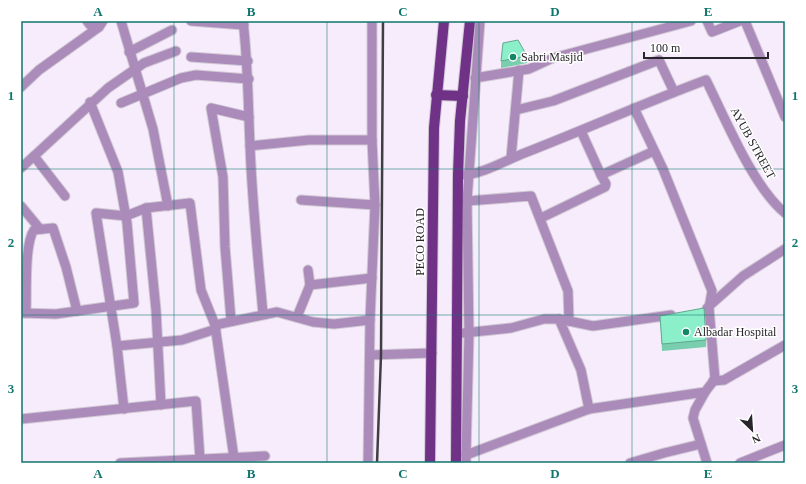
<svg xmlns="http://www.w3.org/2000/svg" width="806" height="484" viewBox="0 0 806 484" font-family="Georgia,serif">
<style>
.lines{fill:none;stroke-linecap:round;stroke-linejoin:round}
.street-casing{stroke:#d1c8d5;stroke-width:11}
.primary-casing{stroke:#d1c8d5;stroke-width:12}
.street{stroke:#ab8bba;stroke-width:9}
.primary{stroke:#6f3287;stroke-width:10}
.rail{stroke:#413d44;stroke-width:2.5}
.wall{fill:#78ceae}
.building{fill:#8bf0ca;stroke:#61a88d}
.grid{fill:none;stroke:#0f766e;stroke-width:1;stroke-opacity:0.55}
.poi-dot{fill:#128665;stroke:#fff;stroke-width:1.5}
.labels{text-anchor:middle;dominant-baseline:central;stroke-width:3;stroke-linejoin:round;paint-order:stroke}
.poi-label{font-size:12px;fill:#28252a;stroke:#fff;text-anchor:start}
.street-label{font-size:12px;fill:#28252a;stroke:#fff}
.neatline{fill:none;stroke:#0f766e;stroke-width:1.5}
.grid-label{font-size:13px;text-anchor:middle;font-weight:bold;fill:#0f766e}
</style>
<rect width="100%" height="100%" fill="#f6ecfb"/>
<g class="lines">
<g class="street-casing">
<g id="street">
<polyline points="87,21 90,25 99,27"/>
<polyline points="121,21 153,129 168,206"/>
<polyline points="191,21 244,25"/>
<path d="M243,21C248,62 248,103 250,145C252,202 258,258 263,314"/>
<polyline points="707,21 712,32 740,21"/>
<polyline points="745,21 785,117"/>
<polyline points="129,52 172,30"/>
<polyline points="191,57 248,61"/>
<polyline points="475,78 529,69 553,58 691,21"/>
<polyline points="21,87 39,70 99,27 103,21"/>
<polyline points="121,103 181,78 196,75 249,79"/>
<polyline points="516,110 553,101 659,60 674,92"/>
<polyline points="581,131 601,175"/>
<polyline points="250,146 309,140 372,140"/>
<polyline points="34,156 65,196"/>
<polyline points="511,158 519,70"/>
<polyline points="21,168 108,88 144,63 176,51"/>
<path d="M462,175C480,175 505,161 522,154C584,130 644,103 706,80C725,118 753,187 785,213"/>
<polyline points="301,200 375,205"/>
<polyline points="467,201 531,196 568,291 569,321"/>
<polyline points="21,206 40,229"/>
<polyline points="146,208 156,310 161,405"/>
<polyline points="541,218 605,187 606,184 601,175 654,151"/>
<polyline points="308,270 310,285"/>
<polyline points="707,308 743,276 785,249"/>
<polyline points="21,313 56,314 134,303 127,223 118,172 90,102"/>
<path d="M26,313C27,294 24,244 34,230L53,228L66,267L77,311"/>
<polyline points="297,317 310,285 372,278"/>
<polyline points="559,319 581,370 589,409"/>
<polyline points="231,320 225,247 223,177 211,108 249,117"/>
<polyline points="463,333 511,328 544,319 559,319 593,326 671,315"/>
<polyline points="117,346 96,213 126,216 146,208 190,203 201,290 215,325"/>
<polyline points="370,355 432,353"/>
<polyline points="713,381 724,380 785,345"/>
<polyline points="705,392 695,410 693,418 707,463"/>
<polyline points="124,409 117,346 182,340 216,329"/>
<polyline points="21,419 196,401 200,459"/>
<polyline points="466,455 469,334 467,201 480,21"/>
<polyline points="234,458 215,325 277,312 313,322 334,324 370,320"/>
<polyline points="120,463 265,456"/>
<polyline points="368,463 370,320 375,205 372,140 372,21"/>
<polyline points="466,463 466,455 589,409 705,392 715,379 709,308 712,291 663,169 634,108"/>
<polyline points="630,463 664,453 701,444"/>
<polyline points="740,463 785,445"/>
</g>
</g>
<g class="primary-casing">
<g id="primary">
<polyline points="436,95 463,96"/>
<polyline points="430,463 434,128 444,21"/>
<polyline points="456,463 458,175 460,121 470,21"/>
</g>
</g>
<use href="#street" class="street"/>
<use href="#primary" class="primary"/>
<polyline class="rail" points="377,463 381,355 383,21"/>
</g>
<g class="wall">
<polygon points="527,56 527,63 501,68 501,61"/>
<polygon points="660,316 706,340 706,347 662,351"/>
</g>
<g class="building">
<polygon points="518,40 527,56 501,61 503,43"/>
<polygon points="704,308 706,340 662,344 660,316"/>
</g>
<path class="grid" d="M174,21V463M327,21V463M479,21V463M632,21V463M21,169H785M21,315H785"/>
<g class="poi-dot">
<circle cx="513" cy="57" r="4"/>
<circle cx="686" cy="332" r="4"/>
</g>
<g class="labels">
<g class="poi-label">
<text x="521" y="57">Sabri Masjid</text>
<text x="694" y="332">Albadar Hospital</text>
</g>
<g class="street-label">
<text transform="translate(753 143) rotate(61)">AYUB STREET</text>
<text transform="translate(420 242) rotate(-90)">PECO ROAD</text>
</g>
</g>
<rect width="806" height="484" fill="none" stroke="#ffffff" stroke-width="44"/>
<g transform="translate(752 430) rotate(155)" stroke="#ffffff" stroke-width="3" paint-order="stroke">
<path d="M0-3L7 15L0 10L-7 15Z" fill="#28252a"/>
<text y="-6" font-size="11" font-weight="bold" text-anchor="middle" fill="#28252a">N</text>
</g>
<path d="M644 52v6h124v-6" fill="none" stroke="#28252a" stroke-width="2"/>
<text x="650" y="52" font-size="12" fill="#28252a" stroke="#ffffff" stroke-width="3" paint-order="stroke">100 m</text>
<rect x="22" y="22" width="762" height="440" class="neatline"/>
<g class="grid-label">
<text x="98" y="16">A</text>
<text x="251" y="16">B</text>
<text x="403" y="16">C</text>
<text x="555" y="16">D</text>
<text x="708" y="16">E</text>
<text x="11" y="100">1</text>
<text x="795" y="100">1</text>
<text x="11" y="247">2</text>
<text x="795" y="247">2</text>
<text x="11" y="393">3</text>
<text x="795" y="393">3</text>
<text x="98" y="478">A</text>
<text x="251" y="478">B</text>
<text x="403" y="478">C</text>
<text x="555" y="478">D</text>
<text x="708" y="478">E</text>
</g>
</svg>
